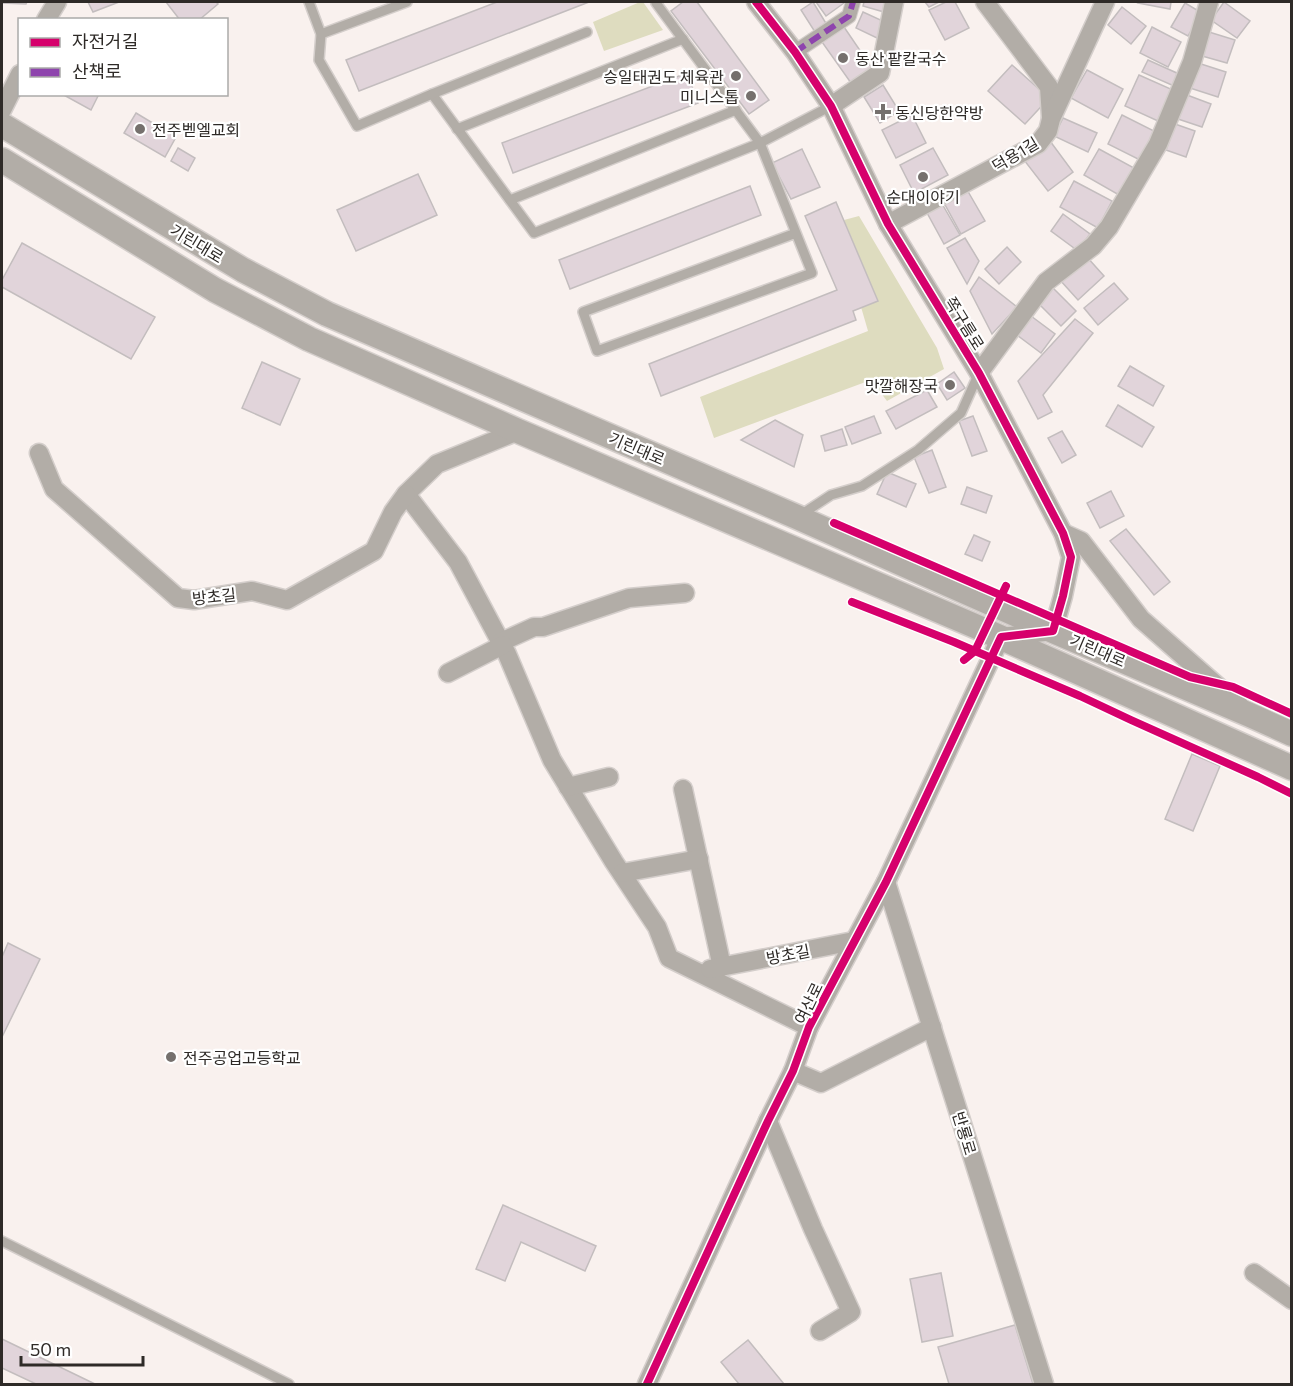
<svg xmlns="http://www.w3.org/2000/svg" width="1293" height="1386" viewBox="0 0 1293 1386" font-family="Commissioner,'Noto Sans KR',sans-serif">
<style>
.green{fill:#dedcbf}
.building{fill:#e1d4da;stroke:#c3bdbe;stroke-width:1.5}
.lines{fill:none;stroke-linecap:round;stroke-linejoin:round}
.service-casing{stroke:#d4cecb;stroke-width:12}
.pedestrian-casing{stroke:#d4cecb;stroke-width:16}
.minor-casing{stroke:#d4cecb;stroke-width:21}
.tertiary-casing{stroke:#d4cecb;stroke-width:27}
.service{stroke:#b2ada7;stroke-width:9}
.pedestrian{stroke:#b2ada7;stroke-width:14}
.minor{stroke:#b2ada7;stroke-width:18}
.tertiary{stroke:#b2ada7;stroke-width:24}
.quiet{stroke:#8e44ad;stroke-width:6;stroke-dasharray:12 6;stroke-linecap:butt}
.cycleway-casing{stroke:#fff;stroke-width:11}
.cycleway{stroke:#d6006c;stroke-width:8}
.poi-dot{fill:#75706d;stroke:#fff;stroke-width:2}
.labels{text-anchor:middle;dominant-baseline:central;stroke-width:4.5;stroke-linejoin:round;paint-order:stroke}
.poi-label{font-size:16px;fill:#2e2a27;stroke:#fff;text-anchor:start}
.street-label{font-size:16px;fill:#2e2a27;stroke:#fff}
</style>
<rect width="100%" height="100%" fill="#f9f1ee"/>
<g class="green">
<polygon points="640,2 643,2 663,30 604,51 593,22"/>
<polygon points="859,216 937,348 944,369 887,401 871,380 714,438 700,397 868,331 859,300 875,294 844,220"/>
</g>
<g class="building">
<polygon points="2,2 27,2 26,4 2,3"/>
<polygon points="88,2 119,2 93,12"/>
<polygon points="166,2 216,2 218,4 199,20 180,20"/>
<polygon points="497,2 589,2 359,91 346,60"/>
<polygon points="683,2 697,2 769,100 749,114 671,11"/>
<polygon points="813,2 827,25 815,32 801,10"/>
<polygon points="816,2 843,2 844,3 826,16"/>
<polygon points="864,2 887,2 884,12 863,6"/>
<polygon points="925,2 939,2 929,7"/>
<polygon points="946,2 955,2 969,28 945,40 929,10"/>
<polygon points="1139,2 1171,2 1170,9 1138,3"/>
<polygon points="1224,2 1250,21 1237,38 1211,20"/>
<polygon points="1185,3 1202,13 1188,36 1171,27"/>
<polygon points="1122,7 1146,26 1131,44 1108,25"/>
<polygon points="863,12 885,22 877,38 856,28"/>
<polygon points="844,27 872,68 851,83 822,42"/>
<polygon points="1152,27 1181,42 1168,67 1140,53"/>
<polygon points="1209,32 1235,40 1227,63 1202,56"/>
<polygon points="1148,60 1179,74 1174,86 1142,72"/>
<polygon points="1198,63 1226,72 1218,97 1190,88"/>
<polygon points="1012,65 1049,98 1025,124 988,91"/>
<polygon points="1087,70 1123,89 1108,118 1071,98"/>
<polygon points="687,73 698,103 513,173 502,143"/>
<polygon points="1139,75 1173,90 1158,121 1125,106"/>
<polygon points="883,85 899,111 880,123 864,97"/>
<polygon points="62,94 99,94 91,110"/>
<polygon points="1187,95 1211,104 1202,127 1178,119"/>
<polygon points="136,113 176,137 165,157 124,133"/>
<polygon points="912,115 926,143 896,158 882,130"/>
<polygon points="1122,115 1154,131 1140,160 1108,144"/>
<polygon points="1063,118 1097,133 1088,152 1054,136"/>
<polygon points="1175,124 1195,131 1186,157 1166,150"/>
<polygon points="1050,141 1073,172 1048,191 1024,160"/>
<polygon points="178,148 195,158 188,171 171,161"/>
<polygon points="933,148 948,175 914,193 900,165"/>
<polygon points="802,149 820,187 791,199 772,163"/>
<polygon points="1099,149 1134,168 1119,195 1084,175"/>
<polygon points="418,174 437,215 356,251 337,210"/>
<polygon points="1074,181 1112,201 1098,228 1060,207"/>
<polygon points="750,186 761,215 570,289 559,260"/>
<polygon points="966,188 985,221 961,234 943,201"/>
<polygon points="836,202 878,301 853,311 856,320 661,396 649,364 837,290 805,216"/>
<polygon points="941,202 960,235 944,244 926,211"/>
<polygon points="1063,214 1090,234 1078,251 1051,231"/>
<polygon points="965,238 979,261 967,284 947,248"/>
<polygon points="22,243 155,317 131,359 2,287 2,280"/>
<polygon points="1007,247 1021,262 999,284 985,269"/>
<polygon points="1086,256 1104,276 1078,300 1060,280"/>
<polygon points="979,277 1017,307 992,334 970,291"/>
<polygon points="1114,283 1128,299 1098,325 1084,308"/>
<polygon points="1053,288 1076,311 1061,326 1038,303"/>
<polygon points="1031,316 1055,334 1041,353 1017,335"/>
<polygon points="1075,319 1093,333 1043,395 1052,412 1038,419 1018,381"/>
<polygon points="262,362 300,379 280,425 242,408"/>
<polygon points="1130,366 1164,386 1153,406 1118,386"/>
<polygon points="954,372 965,388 947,400 937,384"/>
<polygon points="927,390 937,407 896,429 886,411"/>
<polygon points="1118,405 1154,427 1142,447 1106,426"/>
<polygon points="874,416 881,433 852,444 845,427"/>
<polygon points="973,416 987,451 972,456 959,421"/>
<polygon points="775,420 803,435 794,467 741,440"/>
<polygon points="842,429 847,445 825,451 821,436"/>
<polygon points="1062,431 1076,455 1062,463 1048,438"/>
<polygon points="932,450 946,487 929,493 914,457"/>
<polygon points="887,472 916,484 906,507 877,494"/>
<polygon points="967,487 992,496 986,513 961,504"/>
<polygon points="1111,491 1124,516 1100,528 1087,503"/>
<polygon points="1126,529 1170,582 1154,595 1110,541"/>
<polygon points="974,535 990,542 982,561 965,554"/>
<polygon points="1192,754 1220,766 1193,831 1165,819"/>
<polygon points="8,943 40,959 2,1037 2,957"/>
<polygon points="503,1205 596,1246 585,1271 521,1242 505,1281 476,1269"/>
<polygon points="941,1273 953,1336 922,1342 910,1279"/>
<polygon points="1015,1325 1033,1384 949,1384 938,1347"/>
<polygon points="2,1339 95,1384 36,1384 2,1368"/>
<polygon points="748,1340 784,1384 739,1384 721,1362"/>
</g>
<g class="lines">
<g class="service-casing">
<g id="service">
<polyline points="309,2 321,34 319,60 357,126 432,94 534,233 760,143 831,106"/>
<polyline points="657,2 656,3 760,143 812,273 597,351 583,312 796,233"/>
<polyline points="321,34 407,2"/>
<polyline points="432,94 587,32"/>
<polyline points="457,129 683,39"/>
<polyline points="510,200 736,110"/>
<polyline points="799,516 831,495 862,486 918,450 961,413 979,373"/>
<polyline points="2,1241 289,1384"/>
</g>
</g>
<g class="pedestrian-casing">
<polyline id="pedestrian" points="795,52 849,16 853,2"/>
</g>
<g class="minor-casing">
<g id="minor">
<polyline points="985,2 1049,87 1051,117"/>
<polyline points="46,20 57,2"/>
<polyline points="831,106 880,73 894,2"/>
<polyline points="2,110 20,74"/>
<polyline points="888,224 1038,144 1048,131 1051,119 1105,2"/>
<polyline points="979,373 1046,282 1093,246 1109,227 1158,144 1192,62 1209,2"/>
<polyline points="518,431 437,464 406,494 458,562 507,654 552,760 614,862 657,927 669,958 809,1027"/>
<polyline points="39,453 54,489 178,598 194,600 252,591 287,600 374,551 393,512 406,494"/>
<polyline points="1063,533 1081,541 1141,619 1240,706"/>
<polyline points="501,642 534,627 543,627 629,598 685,593"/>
<polyline points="448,673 503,645"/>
<polyline points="568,787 609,777"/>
<polyline points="683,789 722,967"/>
<polyline points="622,873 699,859"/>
<polyline points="886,882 1044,1384"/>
<polyline points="710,969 854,941"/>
<polyline points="793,1071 821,1083 932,1027"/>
<polyline points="768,1121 813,1229 851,1312 820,1331"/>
<polyline points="1254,1273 1292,1300"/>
<polyline points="647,1384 768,1121 793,1071 809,1027 886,882 1001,637 1053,631 1063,596 1071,557 1063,533 979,373 888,224 831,106 795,52 756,2"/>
</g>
</g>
<g class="tertiary-casing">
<g id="tertiary">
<polyline points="2,125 243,270 327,314 797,517 1053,631 1250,715 1292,734"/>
<polyline points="2,160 215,290 309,339 518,431 975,626 1292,768"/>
</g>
</g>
<use href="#service" class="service"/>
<use href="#pedestrian" class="pedestrian"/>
<use href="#minor" class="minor"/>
<use href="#tertiary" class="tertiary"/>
<polyline class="quiet" points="795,52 849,16 853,2"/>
<g class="cycleway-casing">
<g id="cycleway">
<polyline points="834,523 1190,677 1233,687 1292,714"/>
<polyline points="852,602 954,642 1080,696 1131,720 1258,777 1292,794"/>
<polyline points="964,660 975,651 1006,586"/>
<polyline points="647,1384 768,1121 793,1071 809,1027 886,882 1001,637 1053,631 1063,596 1071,557 1063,533 979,373 888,224 831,106 795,52 756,2"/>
</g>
</g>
<use href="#cycleway" class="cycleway"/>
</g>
<g class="poi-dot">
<circle cx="843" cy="58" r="6"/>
<circle cx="736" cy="76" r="6"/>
<circle cx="751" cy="96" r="6"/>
<path d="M880 103h6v6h6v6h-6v6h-6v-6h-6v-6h6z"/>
<circle cx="140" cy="129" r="6"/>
<circle cx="923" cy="177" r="6"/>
<circle cx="950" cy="385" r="6"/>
<circle cx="171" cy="1057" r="6"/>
</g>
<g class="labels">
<g class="poi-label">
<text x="855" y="58">동산 팥칼국수</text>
<text x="724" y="76" text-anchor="end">승일태권도 체육관</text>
<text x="739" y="96" text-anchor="end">미니스톱</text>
<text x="895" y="112">동신당한약방</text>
<text x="152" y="129">전주벧엘교회</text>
<text x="923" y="196" text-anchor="middle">순대이야기</text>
<text x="938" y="385" text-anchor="end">맛깔해장국</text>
<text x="183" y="1057">전주공업고등학교</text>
</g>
<g class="street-label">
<text transform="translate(1015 154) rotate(-31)">덕용1길</text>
<text transform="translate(197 243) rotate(31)">기린대로</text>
<text transform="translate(965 323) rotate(58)">쪽구름로</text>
<text transform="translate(637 448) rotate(23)">기린대로</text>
<text transform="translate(214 596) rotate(-6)">방초길</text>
<text transform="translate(1098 650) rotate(23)">기린대로</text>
<text transform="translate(788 954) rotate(-11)">방초길</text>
<text transform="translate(808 1003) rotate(-64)">여산로</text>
<text transform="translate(965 1133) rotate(73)">반룡로</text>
</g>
</g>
<rect width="1293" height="1386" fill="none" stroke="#2e2a27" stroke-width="6"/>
<rect x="18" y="18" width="210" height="78" fill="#ffffff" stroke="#abaaa9" stroke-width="1.5"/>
<rect x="30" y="38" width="30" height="9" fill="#d6006c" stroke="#abaaa9" stroke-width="1.5"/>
<text x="72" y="48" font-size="18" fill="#2e2a27">자전거길</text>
<rect x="30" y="68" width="30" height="9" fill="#8e44ad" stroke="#abaaa9" stroke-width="1.5"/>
<text x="72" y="78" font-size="18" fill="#2e2a27">산책로</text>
<path d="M21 1356v9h122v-9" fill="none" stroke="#2e2a27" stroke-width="3"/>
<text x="30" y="1356" font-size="18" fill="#2e2a27" stroke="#ffffff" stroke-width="4.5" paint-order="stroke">50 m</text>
</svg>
